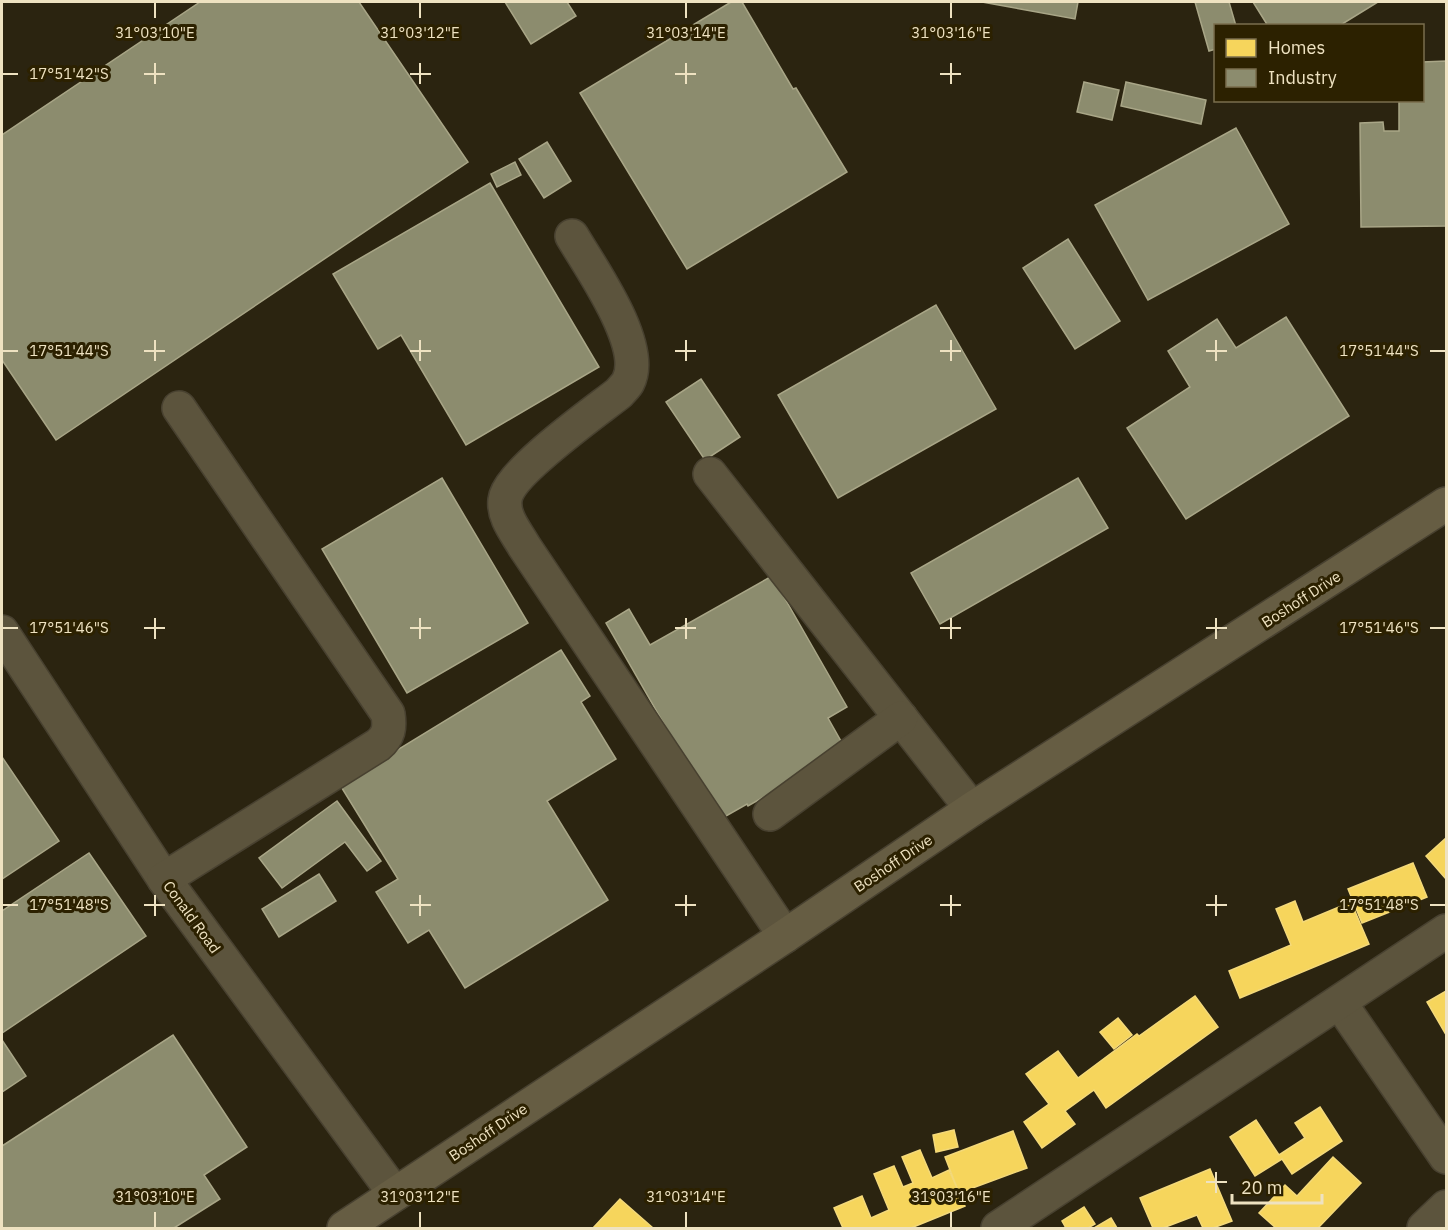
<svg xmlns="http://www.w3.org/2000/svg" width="1448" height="1230" viewBox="0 0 1448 1230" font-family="'IBM Plex Sans',sans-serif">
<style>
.homes{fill:#f6d55c;stroke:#f4d97a;stroke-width:1.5}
.industry{fill:#8c8c6e;stroke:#a9a687;stroke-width:1.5}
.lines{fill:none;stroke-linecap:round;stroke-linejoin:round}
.minor-casing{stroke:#484130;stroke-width:36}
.major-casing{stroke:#484130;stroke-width:36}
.minor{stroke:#5c543d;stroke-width:33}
.major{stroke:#665d43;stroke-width:33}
.ticks{fill:none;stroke:#eee2c1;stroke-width:2}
.labels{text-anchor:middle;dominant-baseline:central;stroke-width:6;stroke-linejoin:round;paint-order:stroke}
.street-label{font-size:15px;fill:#eee2c1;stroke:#2c2100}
.ticks-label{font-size:15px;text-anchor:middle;fill:#eee2c1;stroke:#2c2100;stroke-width:6;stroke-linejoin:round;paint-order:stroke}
</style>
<rect width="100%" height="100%" fill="#2b2410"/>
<g class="homes">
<polygon points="1446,838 1446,879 1426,856"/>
<polygon points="1413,863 1427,897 1362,923 1348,889"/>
<polygon points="1295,901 1303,922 1351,902 1369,944 1240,998 1229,971 1291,945 1276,909"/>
<polygon points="1446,991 1446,1032 1445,1033 1427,1002"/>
<polygon points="1195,996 1218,1027 1106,1108 1094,1090 1065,1111 1075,1124 1042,1148 1024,1122 1049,1104 1026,1074 1058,1051 1078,1078 1137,1034 1139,1036"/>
<polygon points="1118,1018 1132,1035 1114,1049 1100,1032"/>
<polygon points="1320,1107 1342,1141 1292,1174 1282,1159 1255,1176 1230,1137 1256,1120 1279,1155 1305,1138 1295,1123"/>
<polygon points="954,1130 958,1147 936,1152 933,1135"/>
<polygon points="1013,1131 1027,1168 959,1193 945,1157"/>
<polygon points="920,1150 932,1178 949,1170 965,1206 911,1228 843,1228 834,1208 862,1196 871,1218 889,1210 874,1174 894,1166 903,1187 913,1183 902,1157"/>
<polygon points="1333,1157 1361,1183 1318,1228 1276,1228 1259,1213 1285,1185 1297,1196"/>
<polygon points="1210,1169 1232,1221 1213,1228 1203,1228 1197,1215 1163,1228 1153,1228 1140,1198"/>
<polygon points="620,1199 653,1228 593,1228"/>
<polygon points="1084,1207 1095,1224 1088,1228 1066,1228 1062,1221"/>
<polygon points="1111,1218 1117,1228 1094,1228"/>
</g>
<g class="industry">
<polygon points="200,2 359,2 468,162 56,440 2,360 2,135"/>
<polygon points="505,2 567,2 576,16 531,44"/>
<polygon points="731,2 742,2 793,89 796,88 847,172 687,269 580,93"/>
<polygon points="982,2 1078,2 1075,19"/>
<polygon points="1195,2 1229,2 1236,26 1216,26 1216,49 1209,51"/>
<polygon points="1253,2 1378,2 1339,26 1268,26"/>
<polygon points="1446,61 1446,226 1361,227 1360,123 1383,122 1384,131 1399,131 1399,100 1422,100 1422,62"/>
<polygon points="1084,82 1119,90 1112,120 1077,112"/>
<polygon points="1126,82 1206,100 1201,124 1121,106"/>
<polygon points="1236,128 1289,224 1148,300 1095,205"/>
<polygon points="547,142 571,181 544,198 519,159"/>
<polygon points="515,162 521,175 497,187 491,174"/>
<polygon points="490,183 599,367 466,445 401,335 378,349 333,274"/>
<polygon points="1068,239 1120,321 1075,349 1023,268"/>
<polygon points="936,305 996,409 838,498 778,395"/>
<polygon points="1286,317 1349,416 1186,519 1127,428 1190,387 1168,351 1217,319 1236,348"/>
<polygon points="701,379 740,437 705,460 666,402"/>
<polygon points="442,478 528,623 407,693 322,549"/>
<polygon points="1078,478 1108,528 940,624 911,573"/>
<polygon points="772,576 847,707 828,718 846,750 748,806 747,804 719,820 606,623 629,609 650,645"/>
<polygon points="561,650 590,696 581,702 616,759 547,801 608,900 465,988 429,930 408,943 376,892 398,879 340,785"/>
<polygon points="2,757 59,841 2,879"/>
<polygon points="337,801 381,861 367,871 345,842 282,888 259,858"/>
<polygon points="89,853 146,936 2,1033 2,911"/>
<polygon points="319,874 336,901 279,937 262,909"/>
<polygon points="173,1035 247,1147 204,1175 220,1199 174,1228 2,1228 2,1146"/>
<polygon points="2,1040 26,1076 2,1092"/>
</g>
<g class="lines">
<g class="minor-casing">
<g id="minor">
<path d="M572,236C590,267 647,346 628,382C626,386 622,389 619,393C595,412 508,473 505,500C503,517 516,532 524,546L785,936"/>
<polyline points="710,474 972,809"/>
<polyline points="2,632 164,879 395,1194"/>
<polyline points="770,814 901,718"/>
<path d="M164,879L378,745C389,736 390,728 388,714L179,408"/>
<polyline points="1340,1003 1446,1157"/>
<polyline points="998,1228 1446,931"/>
<polyline points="1424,1228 1446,1207"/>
</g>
</g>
<g class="major-casing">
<polyline id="major" points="344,1228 785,936 972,809 1446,504"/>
</g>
<use href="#minor" class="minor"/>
<use href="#major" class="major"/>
</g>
<path class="ticks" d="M155,3V18M420,3V18M686,3V18M951,3V18M155,63V84M420,63V84M686,63V84M951,63V84M3,74H18M144,74H165M410,74H431M675,74H696M940,74H961M155,340V361M420,340V361M686,340V361M951,340V361M1216,340V361M3,351H18M144,351H165M410,351H431M675,351H696M940,351H961M1206,351H1227M1430,351H1445M155,618V639M420,618V639M686,618V639M951,618V639M1216,618V639M3,628H18M144,628H165M410,628H431M675,628H696M940,628H961M1206,628H1227M1430,628H1445M155,895V916M420,895V916M686,895V916M951,895V916M1216,895V916M3,905H18M144,905H165M410,905H431M675,905H696M940,905H961M1206,905H1227M1430,905H1445M1216,1172V1193M1206,1182H1227M155,1212V1227M420,1212V1227M686,1212V1227M951,1212V1227"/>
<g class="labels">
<g class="street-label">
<text transform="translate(1301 599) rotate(-33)">Boshoff Drive</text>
<text transform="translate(893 863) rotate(-34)">Boshoff Drive</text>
<text transform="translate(192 917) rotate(54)">Conald Road</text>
<text transform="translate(488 1132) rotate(-34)">Boshoff Drive</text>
</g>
</g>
<g class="ticks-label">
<text x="155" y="38">31°03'10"E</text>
<text x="420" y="38">31°03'12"E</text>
<text x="686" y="38">31°03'14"E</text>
<text x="951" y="38">31°03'16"E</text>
<text x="69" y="79">17°51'42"S</text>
<text x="69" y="356">17°51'44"S</text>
<text x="1379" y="356">17°51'44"S</text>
<text x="69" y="633">17°51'46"S</text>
<text x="1379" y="633">17°51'46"S</text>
<text x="69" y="910">17°51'48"S</text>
<text x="1379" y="910">17°51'48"S</text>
<text x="155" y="1202">31°03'10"E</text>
<text x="420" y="1202">31°03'12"E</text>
<text x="686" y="1202">31°03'14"E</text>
<text x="951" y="1202">31°03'16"E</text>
</g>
<rect width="1448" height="1230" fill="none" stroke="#eee2c1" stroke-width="6"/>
<rect x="1214" y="24" width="210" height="78" fill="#2c2100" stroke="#7a6e4d" stroke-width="1.5"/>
<rect x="1226" y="39" width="30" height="18" fill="#f6d55c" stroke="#7a6e4d" stroke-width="1.5"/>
<text x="1268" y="54" font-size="18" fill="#eee2c1">Homes</text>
<rect x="1226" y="69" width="30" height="18" fill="#8c8c6e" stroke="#7a6e4d" stroke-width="1.5"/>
<text x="1268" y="84" font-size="18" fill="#eee2c1">Industry</text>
<path d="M1232 1194v9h90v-9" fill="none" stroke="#eee2c1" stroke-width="3"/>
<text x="1241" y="1194" font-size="18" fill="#eee2c1" stroke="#2c2100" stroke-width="4.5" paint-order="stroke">20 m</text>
</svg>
